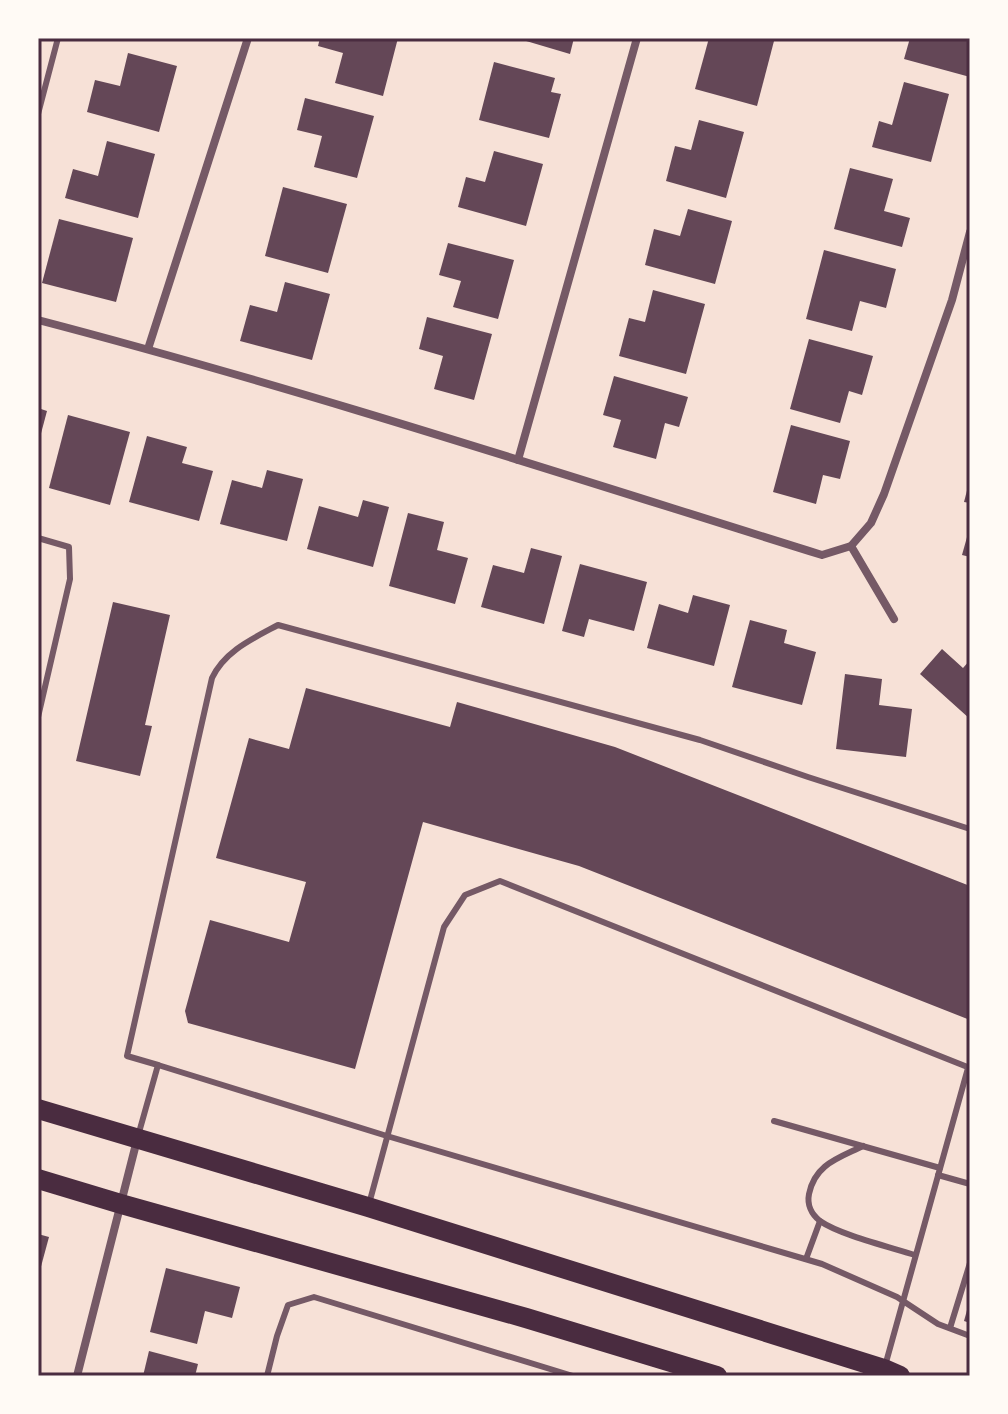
<svg xmlns="http://www.w3.org/2000/svg" width="1008" height="1414" viewBox="0 0 1008 1414" font-family="Poppins,sans-serif">
<style>
.building{fill:#644757}
.lines{fill:none;stroke-linecap:round;stroke-linejoin:round}
.service{stroke:#755966;stroke-width:6}
.minor{stroke:#755966;stroke-width:8}
.primary{stroke:#4a2c40;stroke-width:20}
.neatline{fill:none;stroke:#4a2c40;stroke-width:3}
</style>
<rect width="100%" height="100%" fill="#f7e1d7"/>
<g class="building">
<polygon points="320,38 398,38 383,96 335,83 343,53 318,46"/>
<polygon points="516,38 574,38 570,54"/>
<polygon points="709,38 763,38 774,41 757,106 695,89"/>
<polygon points="910,38 970,38 970,77 904,59"/>
<polygon points="128,53 177,66 159,132 87,112 95,80 120,86"/>
<polygon points="494,62 555,78 551,92 561,94 549,138 479,120"/>
<polygon points="904,82 949,94 931,162 872,147 879,121 892,125"/>
<polygon points="305,98 374,116 357,178 314,167 322,136 297,130"/>
<polygon points="699,120 744,132 726,198 666,181 675,146 691,150"/>
<polygon points="107,141 155,154 138,218 65,198 73,169 98,176"/>
<polygon points="494,151 543,164 526,226 458,207 466,177 485,182"/>
<polygon points="850,168 893,179 884,211 910,218 902,247 834,229"/>
<polygon points="283,187 347,204 328,273 265,256"/>
<polygon points="688,209 732,221 715,284 645,265 654,229 680,236"/>
<polygon points="59,219 133,238 116,302 42,283"/>
<polygon points="448,243 514,260 498,319 453,307 461,281 439,275"/>
<polygon points="824,250 896,269 886,308 860,301 852,331 806,319"/>
<polygon points="285,282 330,294 312,360 240,341 250,305 277,312"/>
<polygon points="653,290 705,304 686,374 619,356 629,318 645,322"/>
<polygon points="427,317 492,334 474,400 434,389 443,356 419,349"/>
<polygon points="809,339 873,356 862,395 849,391 840,423 790,409"/>
<polygon points="614,376 688,397 679,427 665,423 656,459 613,447 621,420 603,415"/>
<polygon points="38,408 47,411 39,441 38,441"/>
<polygon points="68,415 130,432 110,505 49,488"/>
<polygon points="791,425 850,441 840,479 823,475 816,504 773,492"/>
<polygon points="147,436 187,447 182,463 213,471 199,521 129,502"/>
<polygon points="267,470 303,479 287,541 220,524 232,480 262,488"/>
<polygon points="969,483 970,483 970,503 964,502"/>
<polygon points="363,500 389,507 373,567 307,549 319,506 358,517"/>
<polygon points="408,513 444,522 437,550 468,558 455,604 389,586"/>
<polygon points="969,530 970,530 970,557 962,555"/>
<polygon points="531,548 562,556 544,624 481,607 493,565 524,573"/>
<polygon points="580,564 647,582 634,631 589,619 584,637 562,631"/>
<polygon points="693,595 730,605 714,666 647,648 659,604 688,613"/>
<polygon points="113,602 170,615 145,725 152,726 140,776 76,761"/>
<polygon points="750,620 787,630 784,643 816,652 802,705 732,687"/>
<polygon points="942,649 963,668 970,660 970,719 920,674"/>
<polygon points="845,674 882,679 879,705 912,709 906,757 836,749"/>
<polygon points="306,688 450,727 457,702 615,747 970,886 970,1020 579,866 423,822 355,1069 188,1023 185,1011 210,920 289,942 306,882 216,858 249,738 289,749"/>
<polygon points="38,1234 49,1237 39,1274 38,1274"/>
<polygon points="166,1268 240,1287 232,1318 205,1311 197,1344 150,1332"/>
<polygon points="969,1303 970,1304 970,1323 964,1321"/>
<polygon points="149,1351 198,1364 195,1376 143,1376"/>
</g>
<g class="lines">
<g class="service">
<polyline points="38,114 58,38"/>
<polyline points="38,538 69,547 70,579 38,717"/>
<path d="M158,1065L127,1056L212,678C225,651 252,639 278,625L700,740L808,777L970,829"/>
<polyline points="774,1121 940,1168"/>
<polyline points="138,1136 158,1065 387,1136 822,1264 897,1297 938,1324 970,1336"/>
<path d="M863,1146C839,1158 815,1164 809,1194C807,1204 811,1214 820,1221C840,1235 890,1247 915,1255"/>
<polyline points="938,1175 970,1184"/>
<polyline points="369,1204 444,927 465,895 500,881 970,1068"/>
<polyline points="806,1259 820,1221"/>
<polyline points="950,1328 970,1263"/>
<polyline points="885,1366 968,1068"/>
<polyline points="267,1376 277,1336 288,1305 314,1297 573,1376"/>
</g>
<g class="minor">
<path d="M38,320C302,389 562,474 822,555L851,546L871,523L884,494L952,300L970,232"/>
<polyline points="148,349 248,38"/>
<polyline points="518,460 637,38"/>
<polyline points="851,546 894,619"/>
<polyline points="77,1376 137,1140"/>
</g>
<g class="primary">
<polyline points="38,1109 368,1207 884,1369 900,1376"/>
<polyline points="38,1179 121,1204 526,1318 717,1376"/>
</g>
</g>
<rect width="1008" height="1414" fill="none" stroke="#fffaf5" stroke-width="80"/>
<rect x="40" y="40" width="928" height="1334" class="neatline"/>
</svg>
